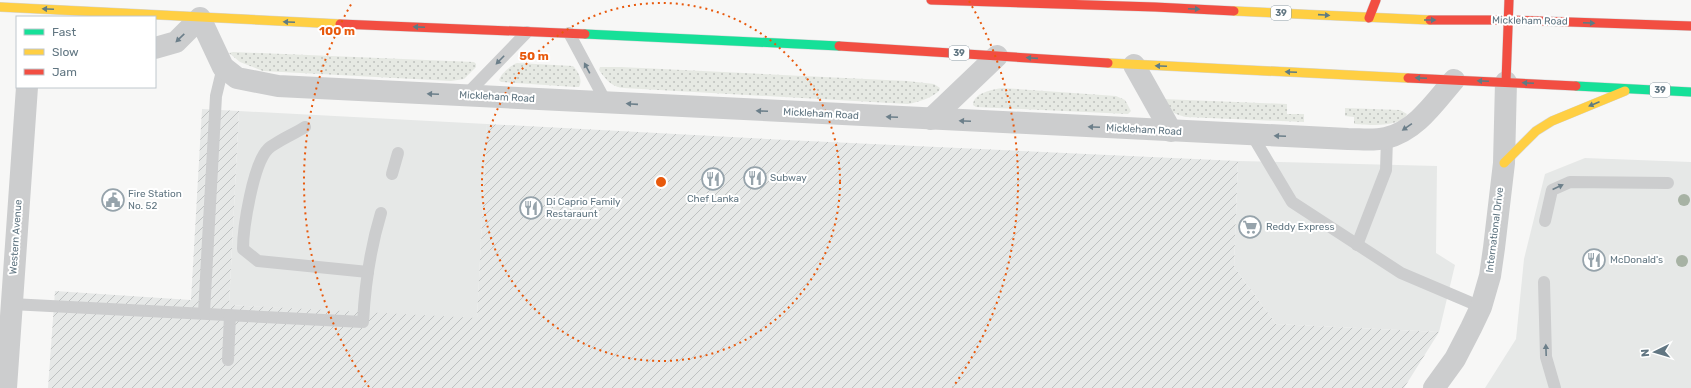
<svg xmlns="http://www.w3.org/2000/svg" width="1691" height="388" viewBox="0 0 1691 388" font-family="Rubik,sans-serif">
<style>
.built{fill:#e6e8e7}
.industrial{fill:url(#industrial-furrows)}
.grass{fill:url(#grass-dots)}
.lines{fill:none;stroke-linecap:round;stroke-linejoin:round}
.fast-casing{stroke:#d4d5d6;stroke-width:10}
.slow-casing{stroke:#d4d5d6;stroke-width:10}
.jam-casing{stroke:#d4d5d6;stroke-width:10}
.lane{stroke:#cccdce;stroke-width:12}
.street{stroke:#cccdce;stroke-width:22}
.fast{stroke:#16e098;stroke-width:9}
.slow{stroke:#ffcf43;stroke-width:9}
.jam{stroke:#f24e42;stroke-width:9}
.tree{fill:#a7b2a4}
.oneway{fill:#5d7b83}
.oneway2{fill:#6c7f8a}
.ring{fill:none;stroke:#e8590c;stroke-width:2;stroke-dasharray:2 4}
.labels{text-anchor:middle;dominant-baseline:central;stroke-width:4;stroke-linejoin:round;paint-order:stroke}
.shield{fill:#fff;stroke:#909fa8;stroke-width:1}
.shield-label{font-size:9px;font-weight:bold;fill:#617682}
.street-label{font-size:10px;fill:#617682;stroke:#fff}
.poi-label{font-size:10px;fill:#617682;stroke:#fff;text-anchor:start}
.centre{fill:#e8590c;stroke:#fff;stroke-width:2}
.ring-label{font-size:12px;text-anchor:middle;font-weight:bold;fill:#e8590c;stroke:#fff;stroke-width:4;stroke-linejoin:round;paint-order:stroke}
</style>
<defs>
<pattern id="industrial-furrows" width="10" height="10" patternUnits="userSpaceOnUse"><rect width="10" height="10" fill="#e6e8e7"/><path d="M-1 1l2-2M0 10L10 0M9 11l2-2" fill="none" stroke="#bec1c1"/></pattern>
<pattern id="grass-dots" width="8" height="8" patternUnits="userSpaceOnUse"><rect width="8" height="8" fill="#e6e9e3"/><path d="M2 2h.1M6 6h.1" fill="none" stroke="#bec1bd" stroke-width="1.8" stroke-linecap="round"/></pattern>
</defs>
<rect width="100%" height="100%" fill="#f7f7f6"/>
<g class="built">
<polygon points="239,111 487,124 477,319 229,305"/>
<polygon points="1585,158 1691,162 1691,388 1485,388 1516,339 1524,259 1545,174"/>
<polygon points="1238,161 1437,166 1436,253 1455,265 1439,332 1276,324 1234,267"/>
</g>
<polygon class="industrial" points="202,109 239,111 229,305 477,318 487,124 786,140 1238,161 1234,267 1276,324 1439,332 1404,388 48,388 55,291 191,300"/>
<g class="grass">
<polygon points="233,52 474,62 476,64 476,67 464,79 451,81 263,71 240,62 229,53"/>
<path d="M517,63L573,66C578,71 583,80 579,87H575L501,82L499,80C501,74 511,65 517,63Z"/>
<path d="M600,67H621L907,81L934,84L940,88L939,91C931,98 919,102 908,104L624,88C612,87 607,81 599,70Z"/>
<path d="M1003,88L1116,96L1125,100L1131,111L1128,114L976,107L973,105C973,93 993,89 1003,88Z"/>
<path d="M1163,99L1287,104V114H1304V122L1186,117C1173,114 1169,111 1163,99Z"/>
<path d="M1345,108L1400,110L1407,114C1400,128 1366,125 1354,124V117L1345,116Z"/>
</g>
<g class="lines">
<g class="fast-casing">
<g id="fast">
<polyline points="585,34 839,46"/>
<polyline points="1576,86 1691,92"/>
</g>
</g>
<g class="slow-casing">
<g id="slow">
<polyline points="0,7 340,24"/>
<polyline points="1234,11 1430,20"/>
<polyline points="1108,63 1408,78"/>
<polyline points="1504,163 1536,131 1552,121 1625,91"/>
</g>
</g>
<g class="jam-casing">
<g id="jam">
<polyline points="931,0 1155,7 1234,11"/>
<polyline points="1369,18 1376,0"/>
<polyline points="1430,20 1508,20 1691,26"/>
<polyline points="340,24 585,34"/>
<polyline points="839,46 1108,63"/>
<polyline points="1408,78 1576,86"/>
<polyline points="1506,82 1509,0"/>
</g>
</g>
<g class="lane">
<polyline points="569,33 606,102"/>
<polyline points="466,95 527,32"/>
<path d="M305,127C296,133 275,142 268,149C253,164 243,228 243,249L258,261L368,272"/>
<polyline points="1252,135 1292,202 1401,273 1481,307"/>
<polyline points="392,174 398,153"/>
<polyline points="1545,221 1552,190 1570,182 1668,183"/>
<polyline points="1357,245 1386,170 1387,138"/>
<polyline points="1544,282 1546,357 1555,388"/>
<path d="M11,304L363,322C365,285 370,249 381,213"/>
<polyline points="204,313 216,96 223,67"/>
<polyline points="228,360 230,315"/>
</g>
<g class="street">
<path d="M155,48L176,42L200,18L223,67L237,78L278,86L1348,139C1361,139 1373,141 1386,138C1416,131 1435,102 1454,80"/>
<polyline points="1134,65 1171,131"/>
<polyline points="931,119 997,56"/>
<polyline points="6,388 27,87"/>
<polyline points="1434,388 1455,359 1471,328 1481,307 1490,276 1494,248 1504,163 1506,82"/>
</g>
<use href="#fast" class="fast"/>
<use href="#slow" class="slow"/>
<use href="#jam" class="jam"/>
</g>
<g class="tree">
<circle cx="1684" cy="200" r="6"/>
<circle cx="1682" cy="261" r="6"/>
</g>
<defs><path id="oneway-solid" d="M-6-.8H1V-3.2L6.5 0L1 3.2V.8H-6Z"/></defs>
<g class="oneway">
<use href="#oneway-solid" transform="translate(48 9) rotate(-177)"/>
<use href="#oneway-solid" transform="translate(1194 9) rotate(3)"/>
<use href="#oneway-solid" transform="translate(1324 15) rotate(4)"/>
<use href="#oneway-solid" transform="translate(1430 20)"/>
<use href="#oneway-solid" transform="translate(289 22) rotate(-178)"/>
<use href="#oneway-solid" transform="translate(1589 23) rotate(2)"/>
<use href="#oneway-solid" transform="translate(419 27) rotate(-178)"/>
<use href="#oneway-solid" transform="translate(1032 58) rotate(-176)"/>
<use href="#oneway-solid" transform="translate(1161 66) rotate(-178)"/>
<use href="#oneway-solid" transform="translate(1291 72) rotate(-178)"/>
<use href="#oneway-solid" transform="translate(1421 78) rotate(-177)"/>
<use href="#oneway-solid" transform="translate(1483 81) rotate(-178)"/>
<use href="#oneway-solid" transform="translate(1528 83) rotate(-177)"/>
<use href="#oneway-solid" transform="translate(1594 104) rotate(157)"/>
</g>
<g class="oneway2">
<use href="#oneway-solid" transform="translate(180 38) rotate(136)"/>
<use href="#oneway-solid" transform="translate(500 60) rotate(134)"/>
<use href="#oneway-solid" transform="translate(587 68) rotate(-118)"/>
<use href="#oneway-solid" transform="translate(433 94) rotate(-177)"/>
<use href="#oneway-solid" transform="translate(632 104) rotate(-176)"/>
<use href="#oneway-solid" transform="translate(762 111) rotate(-177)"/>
<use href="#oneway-solid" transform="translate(892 117) rotate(-177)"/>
<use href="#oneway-solid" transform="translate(965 121) rotate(-177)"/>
<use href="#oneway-solid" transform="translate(1094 127) rotate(-177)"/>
<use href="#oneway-solid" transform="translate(1407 127) rotate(145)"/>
<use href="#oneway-solid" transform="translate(1280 136) rotate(-177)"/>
<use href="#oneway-solid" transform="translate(1558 187) rotate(-25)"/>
<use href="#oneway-solid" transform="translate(1546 350) rotate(-92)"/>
</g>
<g class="ring">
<circle cx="661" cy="182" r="179"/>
<path d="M369 387A357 357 0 0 1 353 1M969 1A357 357 0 0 1 953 387"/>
</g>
<defs>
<g id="restaurant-ring" transform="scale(1.15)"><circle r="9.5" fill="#fff" stroke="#96a3ab" stroke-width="1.5"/><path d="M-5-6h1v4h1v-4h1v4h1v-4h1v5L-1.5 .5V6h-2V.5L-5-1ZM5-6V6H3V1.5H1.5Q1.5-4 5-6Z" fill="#96a3ab"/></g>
<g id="civic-ring" transform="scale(1.15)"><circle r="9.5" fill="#fff" stroke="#96a3ab" stroke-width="1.5"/><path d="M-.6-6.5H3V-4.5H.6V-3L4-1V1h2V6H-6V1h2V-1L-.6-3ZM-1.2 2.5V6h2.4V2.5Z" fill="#96a3ab"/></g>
<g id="supermarket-ring" transform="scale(1.15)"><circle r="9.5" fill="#fff" stroke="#96a3ab" stroke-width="1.5"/><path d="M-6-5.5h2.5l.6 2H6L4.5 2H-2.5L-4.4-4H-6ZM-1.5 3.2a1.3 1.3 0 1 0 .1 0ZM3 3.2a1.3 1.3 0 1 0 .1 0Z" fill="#96a3ab"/></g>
</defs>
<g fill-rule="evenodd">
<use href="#restaurant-ring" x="755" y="178"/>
<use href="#restaurant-ring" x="713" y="179"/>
<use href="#civic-ring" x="113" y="200"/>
<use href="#restaurant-ring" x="531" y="208"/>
<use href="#supermarket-ring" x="1250" y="227"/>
<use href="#restaurant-ring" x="1594" y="260"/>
</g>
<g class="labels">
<g class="shield">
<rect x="1271" y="6" width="20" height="14" rx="3"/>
<rect x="949" y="46" width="20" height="14" rx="3"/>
<rect x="1650" y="83" width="20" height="14" rx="3"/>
</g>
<g class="shield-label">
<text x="1281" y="13">39</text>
<text x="959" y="53">39</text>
<text x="1660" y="90">39</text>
</g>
<g class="street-label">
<text transform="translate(1530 21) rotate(1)">Mickleham Road</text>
<text transform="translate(497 97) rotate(3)">Mickleham Road</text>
<text transform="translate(821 114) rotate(3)">Mickleham Road</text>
<text transform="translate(1144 130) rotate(3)">Mickleham Road</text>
<text transform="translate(1495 230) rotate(-83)">International Drive</text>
<text transform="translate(16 237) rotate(-86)">Western Avenue</text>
</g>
<g class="poi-label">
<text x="770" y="178">Subway</text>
<text x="128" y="194">Fire Station<tspan x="128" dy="12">No. 52</tspan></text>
<text x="713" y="199" text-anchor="middle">Chef Lanka</text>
<text x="546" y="202">Di Caprio Family<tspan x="546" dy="12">Restaraunt</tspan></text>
<text x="1266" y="227">Reddy Express</text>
<text x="1610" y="260">McDonald's</text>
</g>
</g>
<circle cx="661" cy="182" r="6" class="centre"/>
<g class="ring-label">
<text x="337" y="35">100 m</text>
<text x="534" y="60">50 m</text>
</g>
<rect x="16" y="16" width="140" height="72" fill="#ffffff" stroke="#c0c8cd"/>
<rect x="24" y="29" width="20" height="6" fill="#16e098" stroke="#c0c8cd"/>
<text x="52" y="36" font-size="12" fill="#617682">Fast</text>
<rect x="24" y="49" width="20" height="6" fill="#ffcf43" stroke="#c0c8cd"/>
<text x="52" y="56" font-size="12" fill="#617682">Slow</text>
<rect x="24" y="69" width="20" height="6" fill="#f24e42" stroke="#c0c8cd"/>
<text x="52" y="76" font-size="12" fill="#617682">Jam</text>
<g transform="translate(1655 352) rotate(265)" stroke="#ffffff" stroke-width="3" paint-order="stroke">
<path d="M0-3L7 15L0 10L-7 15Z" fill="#617682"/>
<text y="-6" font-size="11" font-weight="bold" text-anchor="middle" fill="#617682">N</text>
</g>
</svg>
